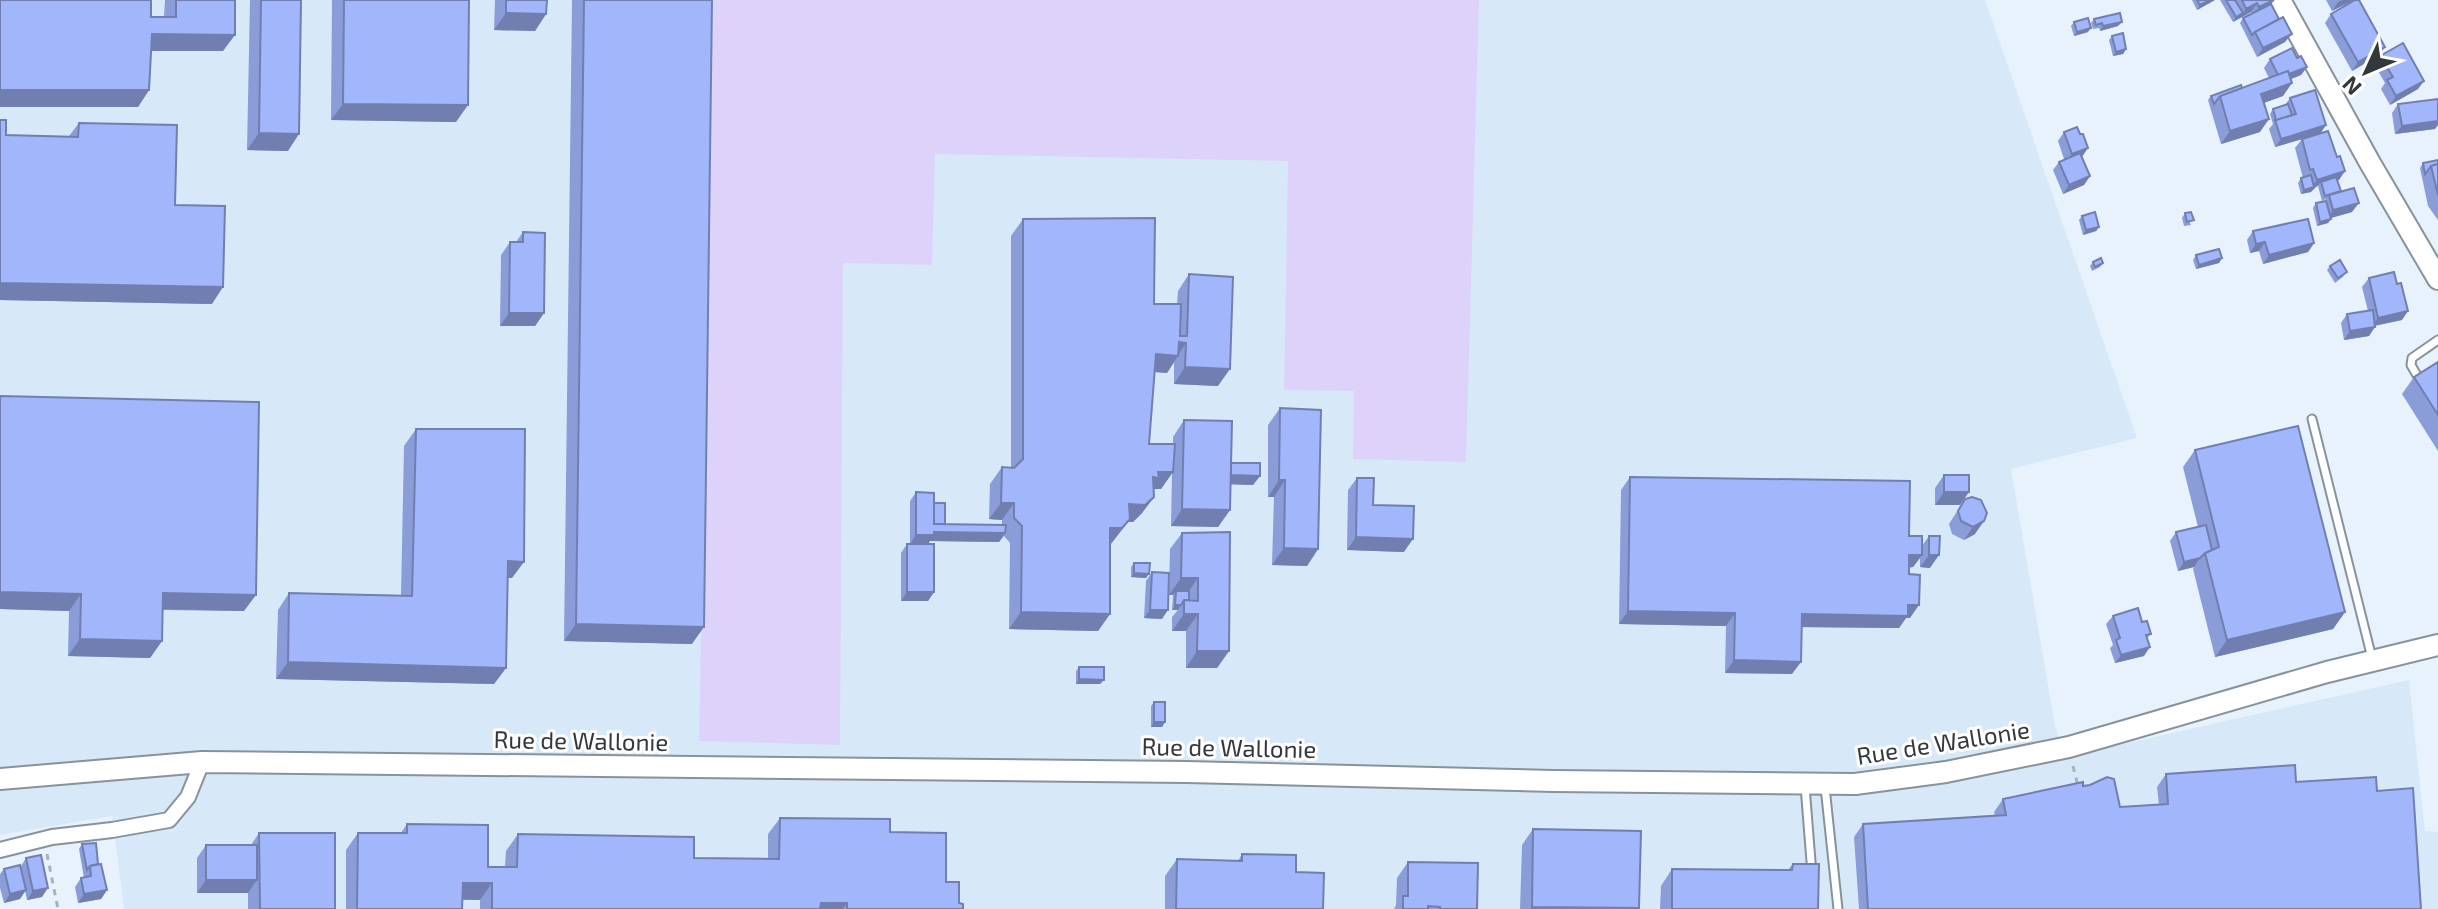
<svg xmlns="http://www.w3.org/2000/svg" width="2438" height="909" viewBox="0 0 2438 909" font-family="'Exo 2',sans-serif">
<style>
.built{fill:#d7e9f9}
.green{fill:#ddd3fa}
.lines{fill:none;stroke-linecap:round;stroke-linejoin:round}
.lane-casing{stroke:#87929b;stroke-width:11}
.street-casing{stroke:#87929b;stroke-width:18}
.secondary-casing{stroke:#87929b;stroke-width:24}
.path{stroke:#a9b2ba;stroke-width:3;stroke-dasharray:6 6;stroke-linecap:butt}
.lane{stroke:#fff;stroke-width:7}
.street{stroke:#fff;stroke-width:14}
.secondary{stroke:#fff;stroke-width:20}
.wall{fill:#8a9dd8}
.shaded-wall{fill:#717fb0}
.building{fill:#a1b6fb;stroke:#717fb0;stroke-width:2}
.labels{text-anchor:middle;dominant-baseline:central;stroke-width:6;stroke-linejoin:round;paint-order:stroke}
.street-label{font-size:24px;fill:#33383c;stroke:#fff}
</style>
<rect width="100%" height="100%" fill="#e7f2fc"/>
<polygon class="built" points="0,0 1985,0 2137,438 2011,469 2055,726 2065,757 2409,680 2425,831 2438,832 2438,909 124,909 112,816 0,835"/>
<polygon class="green" points="713,0 1479,0 1466,462 1353,459 1354,391 1284,390 1288,161 935,154 932,265 843,263 840,745 699,741"/>
<g class="lines">
<g class="lane-casing">
<g id="lane">
<polyline points="2418,377 2411,365 2412,358 2438,340"/>
<polyline points="2312,419 2372,658"/>
<polyline points="1805,786 1812,874"/>
<polyline points="1825,787 1838,909"/>
</g>
</g>
<g class="street-casing">
<polyline id="street" points="0,850 52,837 112,830 169,820 188,797 202,762"/>
</g>
<g class="secondary-casing">
<g id="secondary">
<polyline points="2280,0 2370,163 2438,279"/>
<polyline points="0,779 202,762 1186,772 1553,781 1855,784 1946,772 2069,747 2327,672 2438,645"/>
</g>
</g>
<g class="path">
<polyline points="2073,766 2078,786"/>
<polyline points="47,854 58,909"/>
</g>
<use href="#lane" class="lane"/>
<use href="#street" class="street"/>
<use href="#secondary" class="secondary"/>
</g>
<g class="wall">
<polygon points="0,0 151,17 164,17 165,0 235,0 223,51 151,51 149,90 138,107 0,107"/>
<polygon points="250,0 301,0 288,151 247,150"/>
<polygon points="332,0 469,0 456,122 331,120"/>
<polygon points="495,0 547,0 546,14 535,31 494,30"/>
<polygon points="572,0 712,0 692,644 564,641"/>
<polygon points="2192,0 2215,0 2197,10"/>
<polygon points="2220,0 2274,0 2271,4 2285,42 2257,57 2240,23 2243,18 2252,14 2251,12 2233,22"/>
<polygon points="2326,0 2354,0 2332,11"/>
<polygon points="2331,14 2379,55 2352,71 2325,23"/>
<polygon points="2094,19 2118,26 2100,31 2099,28 2093,29 2091,23"/>
<polygon points="2074,22 2088,32 2074,36 2071,26"/>
<polygon points="2112,36 2126,49 2123,54 2113,56 2109,40"/>
<polygon points="2380,56 2418,89 2390,105 2381,89 2385,83 2374,64"/>
<polygon points="2297,58 2307,67 2301,75 2291,79 2283,96 2264,103 2260,132 2221,144 2208,100 2211,96 2242,88 2269,78 2264,68 2270,59"/>
<polygon points="2290,98 2326,125 2320,133 2339,180 2337,180 2341,191 2352,212 2331,218 2328,223 2317,226 2313,208 2316,203 2325,201 2326,199 2322,201 2318,186 2314,187 2311,192 2301,194 2298,183 2301,178 2303,178 2295,148 2302,139 2313,136 2275,147 2269,129 2273,124 2270,114 2273,109 2285,105"/>
<polygon points="2398,104 2435,129 2395,134 2392,113"/>
<polygon points="0,120 6,135 69,136 79,123 175,205 212,304 0,300"/>
<polygon points="2064,132 2082,157 2090,176 2084,185 2063,194 2053,170 2059,162 2064,159 2058,141"/>
<polygon points="2438,160 2438,220 2428,206 2420,168 2423,163"/>
<polygon points="2185,213 2191,225 2184,226 2182,218"/>
<polygon points="2082,216 2099,227 2096,231 2083,235 2079,220"/>
<polygon points="1023,219 1154,304 1177,304 1178,291 1189,274 1218,386 1174,384 1174,362 1167,373 1154,372 1149,444 1173,444 1173,437 1184,420 1231,463 1260,476 1253,485 1231,484 1230,510 1218,527 1171,526 1172,473 1161,489 1154,489 1154,497 1142,513 1133,522 1128,522 1110,545 1110,614 1098,631 1009,629 1010,543 1004,536 999,542 930,541 928,544 910,544 910,501 916,492 934,503 945,524 1002,525 1002,520 989,519 990,484 1002,467 1011,468 1011,236"/>
<polygon points="2253,231 2314,243 2308,252 2263,264 2259,251 2250,253 2247,240"/>
<polygon points="523,232 544,313 535,326 500,326 501,255 510,242 516,242"/>
<polygon points="2196,255 2222,258 2219,263 2196,269 2193,260"/>
<polygon points="2093,262 2103,263 2100,267 2092,271 2090,266"/>
<polygon points="2330,266 2344,276 2335,283 2327,270"/>
<polygon points="2369,278 2402,320 2375,326 2369,336 2344,340 2341,323 2347,314 2368,311 2362,287"/>
<polygon points="2438,362 2438,451 2402,394 2414,377"/>
<polygon points="0,396 244,611 162,610 162,641 150,658 68,656 69,611 0,609"/>
<polygon points="1280,408 1318,549 1307,566 1272,565 1274,497 1268,497 1268,425"/>
<polygon points="416,429 512,578 508,578 506,668 494,684 276,679 278,610 289,593 401,595 404,446"/>
<polygon points="2195,450 2345,612 2333,629 2215,657 2193,569 2194,567 2178,571 2170,541 2176,532 2198,527 2183,467"/>
<polygon points="1944,475 1960,505 1935,505 1935,488"/>
<polygon points="1630,477 1909,536 1922,546 1929,536 1930,568 1920,567 1920,558 1913,567 1909,568 1910,618 1906,618 1899,628 1802,627 1792,674 1725,673 1726,626 1619,624 1621,490"/>
<polygon points="1357,478 1373,505 1404,552 1347,550 1348,490"/>
<polygon points="1965,499 1975,534 1964,540 1952,534 1949,524"/>
<polygon points="1182,533 1229,651 1217,668 1186,668 1186,631 1172,631 1172,617 1178,610 1172,610 1173,595 1169,595 1170,549"/>
<polygon points="907,544 934,592 928,601 901,601 901,553"/>
<polygon points="1134,563 1146,578 1131,577 1131,567"/>
<polygon points="1152,572 1162,619 1144,618 1146,581"/>
<polygon points="2113,616 2142,622 2151,634 2147,638 2144,656 2115,663 2110,648 2113,645 2106,624"/>
<polygon points="1079,667 1100,684 1076,684 1076,671"/>
<polygon points="1154,702 1165,722 1162,727 1151,727 1151,706"/>
<polygon points="2166,774 2296,782 2377,791 2421,909 1859,909 1854,837 1863,824 1995,816 1994,812 2003,799 2120,807 2159,805 2157,787"/>
<polygon points="780,818 890,832 946,882 963,909 480,909 480,900 462,900 462,909 346,909 346,850 358,833 401,833 407,824 488,867 505,867 506,851 518,834 694,858 768,859 768,834"/>
<polygon points="1533,829 1639,908 1638,909 1520,909 1522,845"/>
<polygon points="259,833 335,909 248,909 248,893 197,893 197,858 206,845 251,845"/>
<polygon points="82,844 98,864 107,890 101,899 78,903 75,887 81,878 84,878 79,849"/>
<polygon points="1242,854 1296,872 1323,909 1165,909 1165,876 1177,859 1238,861"/>
<polygon points="26,858 42,897 27,900 25,891 20,899 4,903 0,888 0,874 4,869 21,866"/>
<polygon points="1408,862 1477,909 1394,909 1396,905 1397,878"/>
<polygon points="1793,864 1818,909 1660,909 1661,886 1672,869 1788,870"/>
</g>
<g class="shaded-wall">
<polygon points="2210,0 2215,0 2197,10 2200,5"/>
<polygon points="2274,0 2268,9 2253,16 2259,7"/>
<polygon points="2343,0 2354,0 2332,11 2338,2"/>
<polygon points="2257,3 2251,12 2233,22 2236,17 2243,13 2246,9"/>
<polygon points="506,13 546,14 535,31 494,30"/>
<polygon points="2122,22 2118,26 2100,31 2103,26"/>
<polygon points="2091,28 2088,32 2074,36 2077,32"/>
<polygon points="152,34 235,35 223,51 140,51"/>
<polygon points="2292,34 2285,42 2257,57 2263,48"/>
<polygon points="2385,47 2379,55 2352,71 2358,62"/>
<polygon points="2126,49 2123,54 2113,56 2116,52"/>
<polygon points="2307,67 2301,75 2273,86 2279,77"/>
<polygon points="2424,81 2418,89 2390,105 2396,96"/>
<polygon points="2292,83 2283,96 2252,107 2261,94"/>
<polygon points="0,90 149,90 138,107 0,107"/>
<polygon points="343,104 468,105 456,122 331,120"/>
<polygon points="2269,119 2260,132 2221,144 2230,131"/>
<polygon points="2438,121 2438,125 2435,129 2395,134 2402,126"/>
<polygon points="2326,125 2320,134 2275,147 2281,139"/>
<polygon points="259,133 299,134 288,151 247,150"/>
<polygon points="2088,148 2082,157 2066,163 2072,154"/>
<polygon points="2345,171 2339,180 2322,185 2321,182 2311,192 2301,194 2304,190 2311,188 2317,180"/>
<polygon points="2090,176 2084,185 2063,194 2069,185"/>
<polygon points="2359,203 2352,212 2327,219 2333,210"/>
<polygon points="2331,219 2328,223 2317,226 2320,222"/>
<polygon points="2099,227 2096,231 2083,235 2086,230"/>
<polygon points="2265,242 2259,251 2250,253 2256,244"/>
<polygon points="2314,243 2308,252 2263,264 2269,255"/>
<polygon points="2222,258 2219,263 2196,269 2199,265"/>
<polygon points="0,283 223,287 212,304 0,300"/>
<polygon points="2408,311 2402,320 2372,326 2378,318"/>
<polygon points="509,313 544,313 535,326 500,326"/>
<polygon points="2375,327 2369,336 2344,340 2350,331"/>
<polygon points="1179,342 1186,343 1167,373 1144,371 1156,354"/>
<polygon points="1185,367 1230,369 1218,386 1174,384"/>
<polygon points="1158,472 1173,472 1161,489 1151,489 1142,494"/>
<polygon points="1225,475 1260,476 1253,485 1219,484"/>
<polygon points="1279,480 1285,480 1274,497 1268,497"/>
<polygon points="1944,492 1969,492 1960,505 1935,505"/>
<polygon points="1154,497 1142,513 1133,522 1128,522 1110,545 1110,528 1129,504"/>
<polygon points="1001,503 1014,503 1002,520 989,519"/>
<polygon points="1182,509 1230,510 1218,527 1171,526"/>
<polygon points="1984,521 1975,534 1964,540 1973,527"/>
<polygon points="934,533 1005,533 999,542 930,541 928,544 910,544 916,535"/>
<polygon points="1356,537 1413,539 1404,552 1347,550"/>
<polygon points="1284,548 1318,549 1307,566 1272,565"/>
<polygon points="1909,555 1922,555 1913,567 1900,568"/>
<polygon points="1929,555 1939,555 1930,568 1920,567"/>
<polygon points="2200,558 2194,567 2178,571 2184,562"/>
<polygon points="508,561 524,562 512,578 496,578"/>
<polygon points="1134,573 1149,574 1146,578 1131,577"/>
<polygon points="1181,578 1198,578 1186,595 1176,591 1173,595 1169,595"/>
<polygon points="0,592 81,594 69,611 0,609"/>
<polygon points="907,592 934,592 928,601 901,601"/>
<polygon points="163,593 256,595 244,611 151,609"/>
<polygon points="1175,605 1181,605 1178,610 1172,610"/>
<polygon points="1908,605 1919,605 1910,618 1906,618 1899,628 1793,627 1802,614"/>
<polygon points="1150,610 1168,610 1162,619 1144,618"/>
<polygon points="1628,611 1735,613 1726,626 1619,624"/>
<polygon points="1021,612 1110,614 1098,631 1009,629"/>
<polygon points="2345,612 2333,629 2215,657 2227,640"/>
<polygon points="1184,614 1198,614 1186,631 1172,631"/>
<polygon points="576,624 704,627 692,644 564,641"/>
<polygon points="80,639 162,641 150,658 68,656"/>
<polygon points="2150,647 2144,656 2115,663 2121,655"/>
<polygon points="1197,651 1229,651 1217,668 1186,668"/>
<polygon points="1734,660 1801,662 1792,674 1725,673"/>
<polygon points="288,662 506,668 494,684 276,679"/>
<polygon points="1079,679 1104,680 1100,684 1076,684"/>
<polygon points="1154,722 1165,722 1162,727 1151,727"/>
<polygon points="206,880 257,880 248,893 197,893"/>
<polygon points="463,883 492,883 480,900 451,899"/>
<polygon points="48,888 42,897 27,900 33,891"/>
<polygon points="26,890 20,899 4,903 10,894"/>
<polygon points="107,890 101,899 78,903 84,894"/>
<polygon points="821,903 847,903 843,909 816,909"/>
<polygon points="1532,907 1639,908 1530,909"/>
</g>
<g class="building">
<polygon points="0,0 151,0 151,17 176,17 176,0 235,0 235,35 152,34 149,90 0,90"/>
<polygon points="261,0 301,0 299,134 259,133"/>
<polygon points="344,0 469,0 468,105 343,104"/>
<polygon points="506,0 547,0 546,14 506,13"/>
<polygon points="584,0 712,0 704,627 576,624"/>
<polygon points="2197,0 2210,0 2200,5"/>
<polygon points="2226,0 2235,0 2243,13 2236,17"/>
<polygon points="2242,0 2274,0 2259,7 2257,3 2246,9"/>
<polygon points="2355,0 2359,0 2385,47 2358,62 2331,14"/>
<polygon points="2271,4 2279,19 2255,32 2252,35 2243,18"/>
<polygon points="2120,13 2122,22 2103,26 2102,23 2096,25 2094,19"/>
<polygon points="2283,17 2292,34 2263,48 2255,32"/>
<polygon points="2088,18 2091,28 2077,32 2074,22"/>
<polygon points="2123,33 2126,49 2116,52 2112,36"/>
<polygon points="2403,43 2424,81 2396,96 2387,80 2393,77 2380,56"/>
<polygon points="2292,48 2297,58 2301,56 2307,67 2289,74 2288,71 2278,75 2270,59"/>
<polygon points="2288,71 2292,83 2261,94 2269,119 2230,131 2220,96"/>
<polygon points="2241,85 2242,88 2220,96 2214,104 2211,96"/>
<polygon points="2315,90 2326,125 2281,139 2275,120 2296,114 2290,98"/>
<polygon points="2438,99 2438,121 2402,126 2398,104"/>
<polygon points="2288,104 2292,115 2276,120 2273,109"/>
<polygon points="0,120 6,120 6,135 78,137 79,123 177,125 175,205 225,206 223,287 0,283"/>
<polygon points="2077,127 2080,134 2083,134 2088,148 2072,154 2064,132"/>
<polygon points="2328,131 2337,157 2340,156 2345,171 2317,180 2313,169 2310,170 2302,139"/>
<polygon points="2080,153 2090,176 2069,185 2059,162"/>
<polygon points="2438,160 2438,164 2431,166 2425,174 2423,163"/>
<polygon points="2438,164 2438,195 2431,166"/>
<polygon points="2311,175 2314,187 2304,190 2301,178"/>
<polygon points="2336,177 2341,191 2325,196 2321,182"/>
<polygon points="2354,188 2359,203 2333,210 2329,195"/>
<polygon points="2326,201 2331,219 2320,222 2316,203"/>
<polygon points="2095,212 2099,227 2086,230 2082,216"/>
<polygon points="2191,212 2194,220 2187,222 2185,213"/>
<polygon points="1155,218 1154,304 1181,304 1180,336 1187,336 1189,274 1233,277 1230,369 1185,367 1186,343 1179,342 1178,356 1156,354 1149,444 1175,444 1173,472 1158,472 1159,478 1153,477 1154,497 1145,505 1129,504 1130,519 1122,528 1110,528 1110,614 1021,612 1022,526 1014,518 1014,503 1001,503 1002,467 1014,468 1023,459 1023,219"/>
<polygon points="2308,219 2314,243 2269,255 2265,242 2256,244 2253,231"/>
<polygon points="523,232 545,233 544,313 509,313 510,242 523,242"/>
<polygon points="2219,249 2222,258 2199,265 2196,255"/>
<polygon points="2101,258 2103,263 2095,267 2093,262"/>
<polygon points="2340,260 2347,272 2338,278 2330,266"/>
<polygon points="2394,272 2397,284 2401,283 2408,311 2378,318 2369,278"/>
<polygon points="2373,310 2375,327 2350,331 2347,314"/>
<polygon points="2438,362 2438,415 2414,377"/>
<polygon points="0,396 259,402 256,595 163,593 162,641 80,639 81,594 0,592"/>
<polygon points="1280,408 1321,410 1318,549 1284,548 1285,480 1279,480"/>
<polygon points="1184,420 1232,421 1230,510 1182,509"/>
<polygon points="2298,426 2345,612 2227,640 2205,553 2219,547 2195,450"/>
<polygon points="416,429 525,429 524,562 508,561 506,668 288,662 289,593 412,596"/>
<polygon points="1231,463 1260,463 1260,476 1231,475"/>
<rect x="1944" y="475" width="25" height="17"/>
<polygon points="1630,477 1910,481 1909,536 1922,536 1922,555 1909,555 1909,574 1920,575 1919,605 1908,605 1908,616 1802,614 1801,662 1734,660 1735,613 1628,611"/>
<polygon points="1357,478 1374,478 1373,505 1414,506 1413,539 1356,537"/>
<polygon points="916,492 934,493 934,524 1006,525 1005,533 934,532 934,535 916,535"/>
<polygon points="1972,497 1981,500 1987,513 1984,521 1973,527 1961,521 1958,511 1965,499"/>
<rect x="934" y="503" width="11" height="21"/>
<polygon points="2206,525 2212,550 2205,553 2200,558 2184,562 2176,532"/>
<polygon points="1230,532 1229,651 1197,651 1198,614 1184,614 1184,600 1198,601 1198,578 1181,578 1182,533"/>
<polygon points="1929,536 1940,536 1939,555 1929,555"/>
<rect x="907" y="544" width="27" height="48"/>
<polygon points="1134,563 1150,563 1149,574 1134,573"/>
<polygon points="1152,572 1169,573 1168,610 1150,610"/>
<polygon points="1176,591 1189,591 1189,600 1184,600 1181,605 1175,605"/>
<polygon points="2138,608 2142,622 2147,621 2151,634 2146,635 2150,647 2121,655 2116,640 2120,638 2113,616"/>
<polygon points="1079,667 1104,667 1104,680 1079,679"/>
<rect x="1154" y="702" width="11" height="20"/>
<polygon points="2295,765 2296,782 2376,777 2377,791 2413,788 2421,909 1868,909 1863,824 2006,815 2003,799 2083,782 2083,786 2090,785 2107,777 2114,779 2120,807 2168,804 2166,774"/>
<polygon points="780,818 890,819 890,832 946,833 946,882 959,882 959,903 963,904 963,909 847,909 847,903 821,903 820,909 492,909 492,883 463,883 462,909 357,909 358,833 407,833 407,824 488,825 488,867 517,867 518,834 694,837 694,858 779,859"/>
<polygon points="1533,829 1641,831 1639,908 1532,907"/>
<polygon points="259,833 335,833 335,909 260,909"/>
<polygon points="96,843 98,864 90,866 87,870 82,844"/>
<rect x="206" y="845" width="51" height="35"/>
<polygon points="1242,854 1296,855 1296,872 1324,873 1323,909 1176,909 1177,859 1242,861"/>
<polygon points="41,855 48,888 33,891 26,858"/>
<polygon points="1408,862 1478,863 1477,909 1440,909 1440,907 1428,906 1428,909 1403,909 1403,896 1408,896"/>
<polygon points="101,864 107,890 84,894 81,878 91,876 90,866"/>
<polygon points="1793,864 1819,864 1818,909 1672,909 1672,869 1792,870"/>
<polygon points="20,865 26,890 10,894 4,869"/>
</g>
<g class="labels">
<g class="street-label">
<text transform="translate(581 740) rotate(1)">Rue de Wallonie</text>
<text transform="translate(1943 742) rotate(-9)">Rue de Wallonie</text>
<text transform="translate(1229 747) rotate(1)">Rue de Wallonie</text>
</g>
</g>
<g transform="translate(2366 72) rotate(226)" stroke="#ffffff" stroke-width="6" paint-order="stroke">
<path d="M0-6L14 30L0 20L-14 30Z" fill="#33383c"/>
<text y="-12" font-size="22" font-weight="bold" text-anchor="middle" fill="#33383c">N</text>
</g>
</svg>
